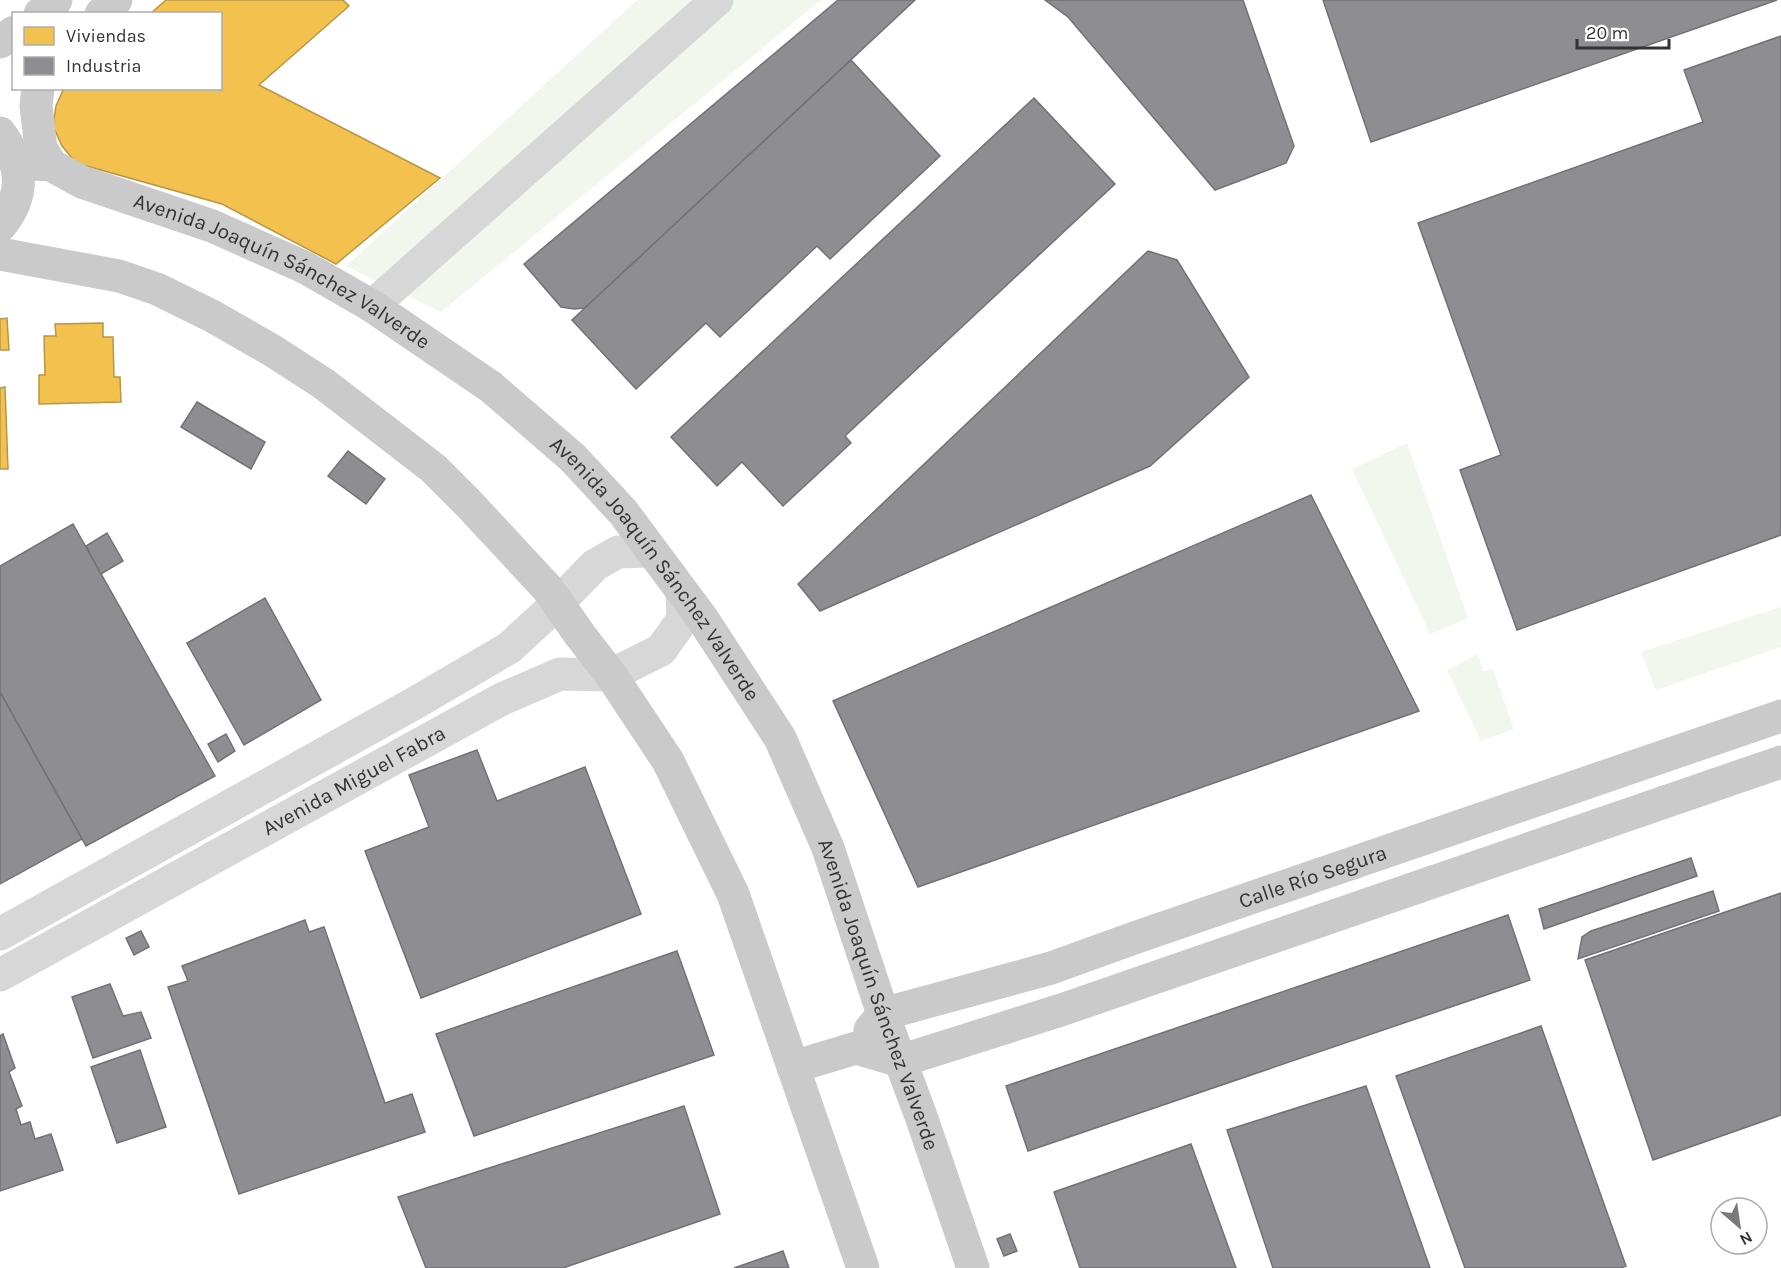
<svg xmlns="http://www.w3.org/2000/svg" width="1781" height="1268" viewBox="0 0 1781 1268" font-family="Karla,sans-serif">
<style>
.green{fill:#f2f7ee}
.homes{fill:#f2c14e;stroke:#b99646;stroke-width:1.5}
.industry{fill:#8d8d92;stroke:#727276;stroke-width:1.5}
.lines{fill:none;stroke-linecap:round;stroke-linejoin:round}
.minor{stroke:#d7d7d7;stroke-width:33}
.major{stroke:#cacaca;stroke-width:33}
.labels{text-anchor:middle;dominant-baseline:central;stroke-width:6;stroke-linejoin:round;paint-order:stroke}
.street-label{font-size:21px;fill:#333;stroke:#fff}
</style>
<rect width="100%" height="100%" fill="#fff"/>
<g class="green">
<polygon points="637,0 821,0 441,312 346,266"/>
<polygon points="1407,443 1468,618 1430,634 1352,469"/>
<polygon points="1781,607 1781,647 1656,690 1641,652"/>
<polygon points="1478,654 1483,671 1493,670 1514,729 1481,741 1447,670"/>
</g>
<g class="homes">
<polygon points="166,0 343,0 349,6 259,85 440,178 336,264 222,204 76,163 62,146 53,126 56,106 64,88 220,88 220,14 150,14"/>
<polygon points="7,318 9,350 0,350 0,319"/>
<polygon points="103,323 103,337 113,337 114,377 120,377 121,402 39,404 39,375 45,375 44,336 56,336 55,324"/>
<polygon points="5,387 8,469 0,469 0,388"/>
</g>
<g class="industry">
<polygon points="838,0 915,0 585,308 574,309 561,307 524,264"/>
<polygon points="1045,0 1243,0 1294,146 1286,163 1215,190 1068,17"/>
<polygon points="1323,0 1777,0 1371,142"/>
<polygon points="1781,36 1781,535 1517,630 1460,470 1501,455 1418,223 1703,122 1684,70"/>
<polygon points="851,60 940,156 830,259 817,246 720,337 706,323 636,389 572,320"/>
<polygon points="1034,98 1115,184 845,436 851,443 783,506 742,462 717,486 671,437"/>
<polygon points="1148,251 1177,260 1249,377 1150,466 820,611 798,584"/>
<polygon points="197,402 265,442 251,469 181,427"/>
<polygon points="348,451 385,479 366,504 328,476"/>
<polygon points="1311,495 1419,711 918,887 833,701"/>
<polygon points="73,524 215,776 86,846 0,692 0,566"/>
<polygon points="107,533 123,561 101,574 86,546"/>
<polygon points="265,598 321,700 244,745 187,643"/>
<polygon points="0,692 82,839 0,884"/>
<polygon points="226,734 235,751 218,762 208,744"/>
<polygon points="477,750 497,801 585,767 641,914 421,998 365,851 429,827 409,775"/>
<polygon points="1691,858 1697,876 1544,929 1539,909"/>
<polygon points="1713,891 1719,911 1578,959 1582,937 1591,931"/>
<polygon points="1781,893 1781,1115 1653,1160 1585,960"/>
<polygon points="1508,915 1530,980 1028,1151 1006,1086"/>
<polygon points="305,920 309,932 324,927 385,1103 412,1094 425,1132 239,1194 168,987 188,981 182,966"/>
<polygon points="141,931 149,947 134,955 126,938"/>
<polygon points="677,951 714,1055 474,1136 436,1034"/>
<polygon points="110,984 123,1016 141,1012 151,1038 93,1058 72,997"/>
<polygon points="1541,1026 1626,1266 1621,1268 1465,1268 1396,1076"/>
<polygon points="3,1034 15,1068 9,1072 22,1106 16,1109 21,1125 30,1122 35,1139 51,1134 63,1170 0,1191 0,1036"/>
<polygon points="140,1050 166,1127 117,1143 91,1067"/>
<polygon points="1366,1086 1430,1268 1273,1268 1227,1130"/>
<polygon points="684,1106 720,1214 563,1268 426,1268 398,1197"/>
<polygon points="1191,1144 1236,1268 1080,1268 1054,1192"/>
<polygon points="1010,1234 1017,1251 1004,1256 997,1239"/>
<polygon points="783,1251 789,1268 734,1268"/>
</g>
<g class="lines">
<g class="minor">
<polyline points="372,306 717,0"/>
<polyline points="0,934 415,703 509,648 558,603 595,565 618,552 652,551"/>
<path id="s1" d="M0,975L502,699L560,674L611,675L661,650L683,619L682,592"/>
</g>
<g class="major">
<polyline points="40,14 56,0"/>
<polyline points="101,14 116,0"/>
<polyline points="0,42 14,32"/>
<polyline points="38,88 36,106 41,148 51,165"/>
<path d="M0,133C23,164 26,195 0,226"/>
<path id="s2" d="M16,163L51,165L82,182L212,226L306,268L372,306L491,387L573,458L623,512L702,618L780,738L828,848L883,1014L922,1119L973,1268"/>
<polyline points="0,254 119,276 157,289 212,316 273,351 324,384 433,468 470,505 548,589 580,635 611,675 668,761 733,894 863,1268"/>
<path id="s3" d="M870,1030L883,1014L1051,968L1137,937L1781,716"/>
<polyline points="793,1067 856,1048 900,1061 1061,1010 1781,762"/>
</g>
</g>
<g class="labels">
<g class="street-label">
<text stroke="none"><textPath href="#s2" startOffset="290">Avenida Joaquín Sánchez Valverde</textPath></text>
<text stroke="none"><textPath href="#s2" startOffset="777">Avenida Joaquín Sánchez Valverde</textPath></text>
<text stroke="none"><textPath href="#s1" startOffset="404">Avenida Miguel Fabra</textPath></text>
<text stroke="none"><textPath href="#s3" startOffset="472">Calle Río Segura</textPath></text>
<text stroke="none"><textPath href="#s2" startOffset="1263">Avenida Joaquín Sánchez Valverde</textPath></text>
</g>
</g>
<rect x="12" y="12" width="210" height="78" fill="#ffffff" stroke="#adadad" stroke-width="1.5"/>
<rect x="24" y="27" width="30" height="18" fill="#f2c14e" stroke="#adadad" stroke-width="1.5"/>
<text x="66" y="42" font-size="18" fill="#333333">Viviendas</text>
<rect x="24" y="57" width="30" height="18" fill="#8d8d92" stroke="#adadad" stroke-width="1.5"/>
<text x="66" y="72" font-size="18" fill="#333333">Industria</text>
<g transform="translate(1739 1226) rotate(151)"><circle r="28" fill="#ffffff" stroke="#adadad" stroke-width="1.5"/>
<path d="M0-4.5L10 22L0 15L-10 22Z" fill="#7a7a7a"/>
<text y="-9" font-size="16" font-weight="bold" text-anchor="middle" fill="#333333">N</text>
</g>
<path d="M1577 39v9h92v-9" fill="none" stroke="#333333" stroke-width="3"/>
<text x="1586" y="39" font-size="18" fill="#333333" stroke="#ffffff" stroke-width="4.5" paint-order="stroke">20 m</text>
</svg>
